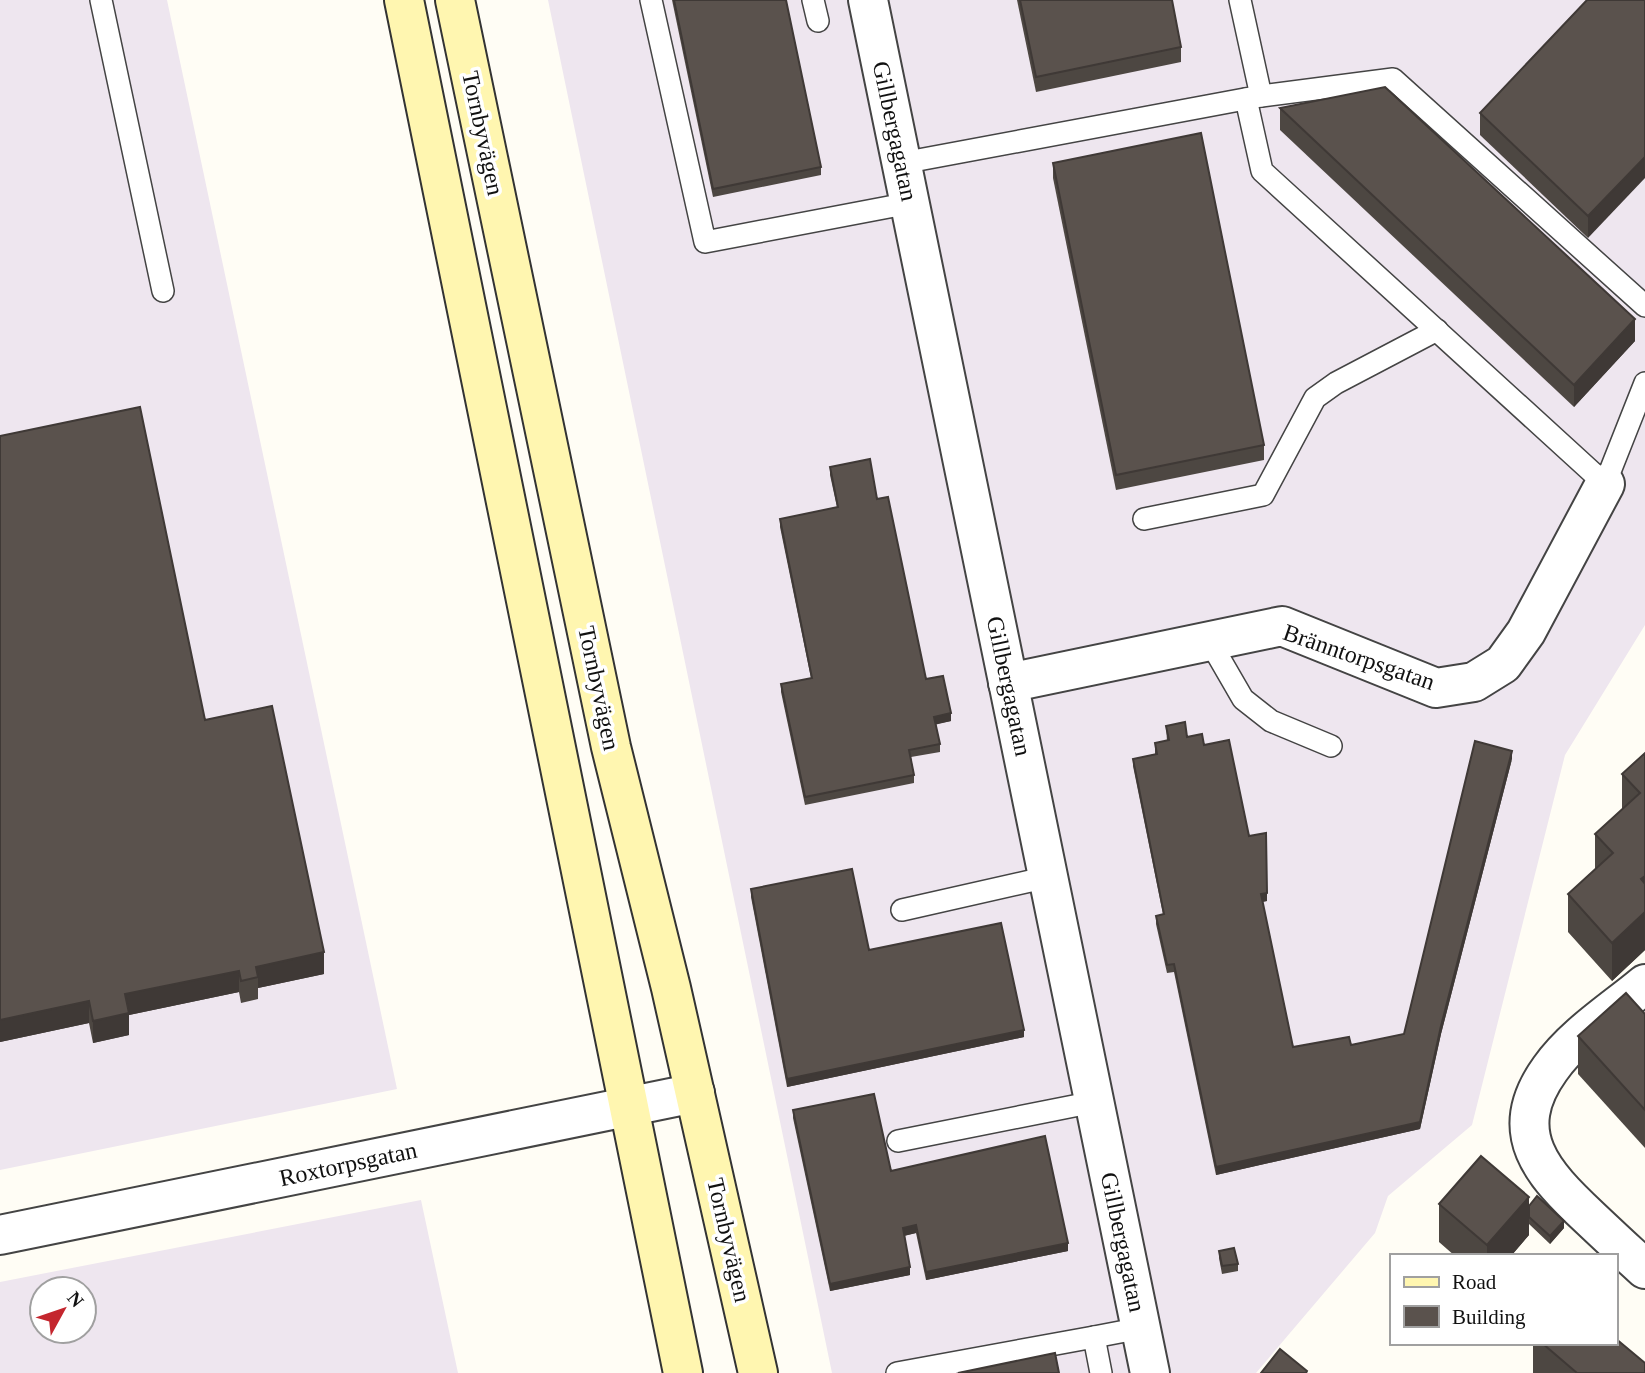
<svg xmlns="http://www.w3.org/2000/svg" width="1645" height="1373" viewBox="0 0 1645 1373" font-family="Georgia,serif">
<style>
.industrial{fill:#eee6ef;fill-rule:evenodd}
.lines{fill:none;stroke-linecap:round;stroke-linejoin:round}
.lane-casing{stroke:#444;stroke-width:24}
.street-casing{stroke:#444;stroke-width:42}
.secondary-casing{stroke:#333;stroke-width:42}
.lane{stroke:#fff;stroke-width:21}
.street{stroke:#fff;stroke-width:38}
.secondary{stroke:#fff6b0;stroke-width:38}
.wall{fill:#4d4742}
.shaded-wall{fill:#3f3936}
.building{fill:#5a524d;stroke:#3f3936;stroke-width:2}
.labels{text-anchor:middle;dominant-baseline:central;stroke-width:7;stroke-linejoin:round;paint-order:stroke}
.street-label{font-size:24px;fill:#111;stroke:#fff}
</style>
<rect width="100%" height="100%" fill="#fffdf5"/>
<g class="industrial">
<polygon points="0,0 167,0 397,1089 0,1170"/>
<polygon points="548,0 1645,0 1645,625 1565,755 1472,1125 1388,1196 1375,1233 1256,1373 832,1373"/>
<path d="M421,1200L458,1373H0V1282ZM84,1289V1331H42V1289Z"/>
</g>
<g class="lines">
<g class="lane-casing">
<g id="lane">
<polyline points="101,0 163,291"/>
<polyline points="651,0 705,242 910,203"/>
<polyline points="813,0 818,21"/>
<polyline points="1261,96 1393,79 1645,306"/>
<polyline points="1246,99 1262,171 1605,484 1645,383"/>
<polyline points="902,163 1261,96 1240,0"/>
<polyline points="1144,519 1263,495 1315,398 1336,383 1437,330"/>
<polyline points="1210,642 1243,699 1271,721 1331,746"/>
<polyline points="902,910 1048,877"/>
<polyline points="898,1141 1094,1102"/>
<polyline points="1094,1337 1141,1328"/>
<polyline points="897,1373 1094,1337 1101,1373"/>
</g>
</g>
<g class="street-casing">
<g id="street">
<polyline points="868,0 1150,1373"/>
<polyline points="1008,683 1282,626 1436,688 1474,682 1503,664 1526,632 1605,484"/>
<path d="M1645,984C1614,1010 1574,1035 1550,1069C1504,1133 1543,1174 1590,1218C1608,1235 1626,1252 1645,1269"/>
<polyline points="0,1235 695,1093"/>
</g>
</g>
<g class="secondary-casing">
<g id="secondary">
<polyline points="404,0 683,1373"/>
<polyline points="455,0 611,747 671,988 758,1373"/>
</g>
</g>
<use href="#lane" class="lane"/>
<use href="#street" class="street"/>
<use href="#secondary" class="secondary"/>
</g>
<g class="wall">
<polygon points="672,0 786,0 821,167 821,175 713,197"/>
<polygon points="1017,0 1172,0 1181,47 1181,62 1036,92"/>
<polygon points="1645,0 1588,238 1480,135 1480,113"/>
<polygon points="1280,108 1635,341 1574,407 1280,130"/>
<polygon points="1053,163 1264,445 1264,460 1116,490 1053,178"/>
<polygon points="0,436 205,720 324,974 258,988 258,999 241,1003 239,992 129,1015 129,1035 93,1043 89,1023 0,1042"/>
<polygon points="830,467 877,499 926,679 951,721 936,724 940,744 940,752 911,757 914,775 914,783 805,805 781,692 781,684 811,678 780,527 780,519 837,507 830,475"/>
<polygon points="1166,726 1204,745 1249,836 1267,901 1262,902 1293,1047 1351,1045 1404,1034 1512,759 1441,1034 1420,1129 1216,1175 1174,972 1167,973 1156,924 1156,916 1163,914 1133,766 1133,759 1155,754 1155,743 1167,741"/>
<polygon points="1645,753 1645,950 1612,981 1568,932 1568,894 1595,869 1595,834 1622,809 1622,774"/>
<polygon points="751,889 869,950 1024,1037 787,1087 751,897"/>
<polygon points="1645,1014 1645,1148 1578,1074 1578,1036"/>
<polygon points="793,1110 891,1171 1068,1251 926,1280 916,1233 904,1236 910,1275 830,1291 793,1118"/>
<polygon points="1439,1204 1529,1206 1564,1228 1550,1244 1529,1224 1529,1235 1511,1256 1455,1256 1439,1242"/>
<polygon points="1219,1251 1238,1264 1238,1271 1222,1274 1219,1258"/>
<polygon points="1533,1343 1615,1343 1645,1373 1533,1373"/>
</g>
<g class="shaded-wall">
<polygon points="1645,157 1645,178 1588,238 1588,216"/>
<polygon points="1635,319 1635,341 1574,407 1574,385"/>
<polygon points="951,713 951,721 934,725 934,717"/>
<polygon points="1512,751 1512,759 1441,1034 1420,1129 1216,1175 1216,1167 1441,1026"/>
<polygon points="1645,876 1645,950 1612,981 1612,943 1641,879"/>
<polygon points="1267,893 1267,901 1261,902 1261,894"/>
<polygon points="324,952 324,974 258,988 258,977 256,967"/>
<polygon points="239,971 239,992 129,1015 129,1035 93,1043 93,1021 125,994"/>
<polygon points="89,1001 89,1023 0,1042 0,1020"/>
<polygon points="1024,1030 1024,1037 787,1087 787,1079"/>
<polygon points="1529,1197 1529,1235 1511,1256 1487,1256 1487,1245"/>
<polygon points="1564,1221 1564,1228 1550,1244 1550,1236"/>
<polygon points="916,1225 916,1233 903,1236 903,1228"/>
<polygon points="1068,1243 1068,1251 926,1280 926,1272"/>
<polygon points="910,1267 910,1275 830,1291 830,1284"/>
</g>
<g class="building">
<polygon points="674,0 786,0 821,167 713,189"/>
<polygon points="1020,0 1172,0 1181,47 1036,77"/>
<polygon points="1587,0 1645,0 1645,157 1588,216 1480,113"/>
<polygon points="1385,87 1635,319 1574,385 1280,108"/>
<polygon points="1201,133 1264,445 1116,475 1053,163"/>
<polygon points="140,407 205,720 272,706 324,952 256,967 258,977 241,981 239,971 125,994 129,1013 93,1021 89,1001 0,1020 0,436"/>
<polygon points="870,459 877,499 888,497 926,679 943,676 951,713 934,717 940,744 909,750 914,775 805,797 781,684 812,678 780,519 838,507 830,467"/>
<polygon points="1185,722 1187,737 1202,734 1204,745 1229,740 1249,836 1266,833 1267,893 1261,894 1293,1047 1349,1037 1351,1045 1404,1034 1475,741 1512,751 1441,1026 1420,1122 1216,1167 1174,964 1167,965 1156,916 1164,914 1133,759 1157,754 1155,743 1169,740 1166,726"/>
<polygon points="1645,753 1645,876 1641,879 1645,884 1645,912 1612,943 1568,894 1613,853 1595,834 1640,793 1622,774"/>
<polygon points="852,869 869,950 1001,923 1024,1030 787,1079 751,889"/>
<polygon points="1626,993 1645,1014 1645,1110 1578,1036"/>
<polygon points="874,1094 891,1171 1045,1136 1068,1243 926,1272 916,1225 903,1228 910,1267 830,1284 793,1110"/>
<polygon points="1481,1156 1529,1197 1487,1245 1439,1204"/>
<polygon points="1537,1196 1564,1221 1550,1236 1529,1217 1529,1206"/>
<polygon points="1234,1248 1238,1264 1222,1266 1219,1251"/>
<polygon points="1615,1338 1645,1363 1645,1373 1577,1373 1542,1343 1615,1343"/>
<polygon points="1280,1349 1307,1371 1306,1373 1261,1373"/>
<polygon points="1055,1353 1059,1373 958,1373"/>
</g>
<g class="labels">
<g class="street-label">
<text transform="translate(895 131) rotate(78)">Gillbergagatan</text>
<text transform="translate(483 133) rotate(78)">Tornbyvägen</text>
<text transform="translate(1359 657) rotate(19)">Bränntorpsgatan</text>
<text transform="translate(1009 686) rotate(78)">Gillbergagatan</text>
<text transform="translate(599 688) rotate(78)">Tornbyvägen</text>
<text transform="translate(348 1164) rotate(-12)">Roxtorpsgatan</text>
<text transform="translate(729 1240) rotate(77)">Tornbyvägen</text>
<text transform="translate(1123 1242) rotate(78)">Gillbergagatan</text>
</g>
</g>
<rect x="1390" y="1254" width="228" height="91" fill="#ffffff" stroke="#a0a0a0" stroke-width="2"/>
<rect x="1404" y="1277" width="35" height="10" fill="#fff6b0" stroke="#a0a0a0" stroke-width="2"/>
<text x="1452" y="1289" font-size="21" fill="#111111">Road</text>
<rect x="1404" y="1306" width="35" height="21" fill="#5a524d" stroke="#a0a0a0" stroke-width="2"/>
<text x="1452" y="1324" font-size="21" fill="#111111">Building</text>
<g transform="translate(63 1310) rotate(50)"><circle r="33" fill="#ffffff" stroke="#a0a0a0" stroke-width="2"/>
<path d="M0-5L12 26L0 18L-12 26Z" fill="#c4262e"/>
<text y="-10" font-size="19" font-weight="bold" text-anchor="middle" fill="#111111">N</text>
</g>
</svg>
